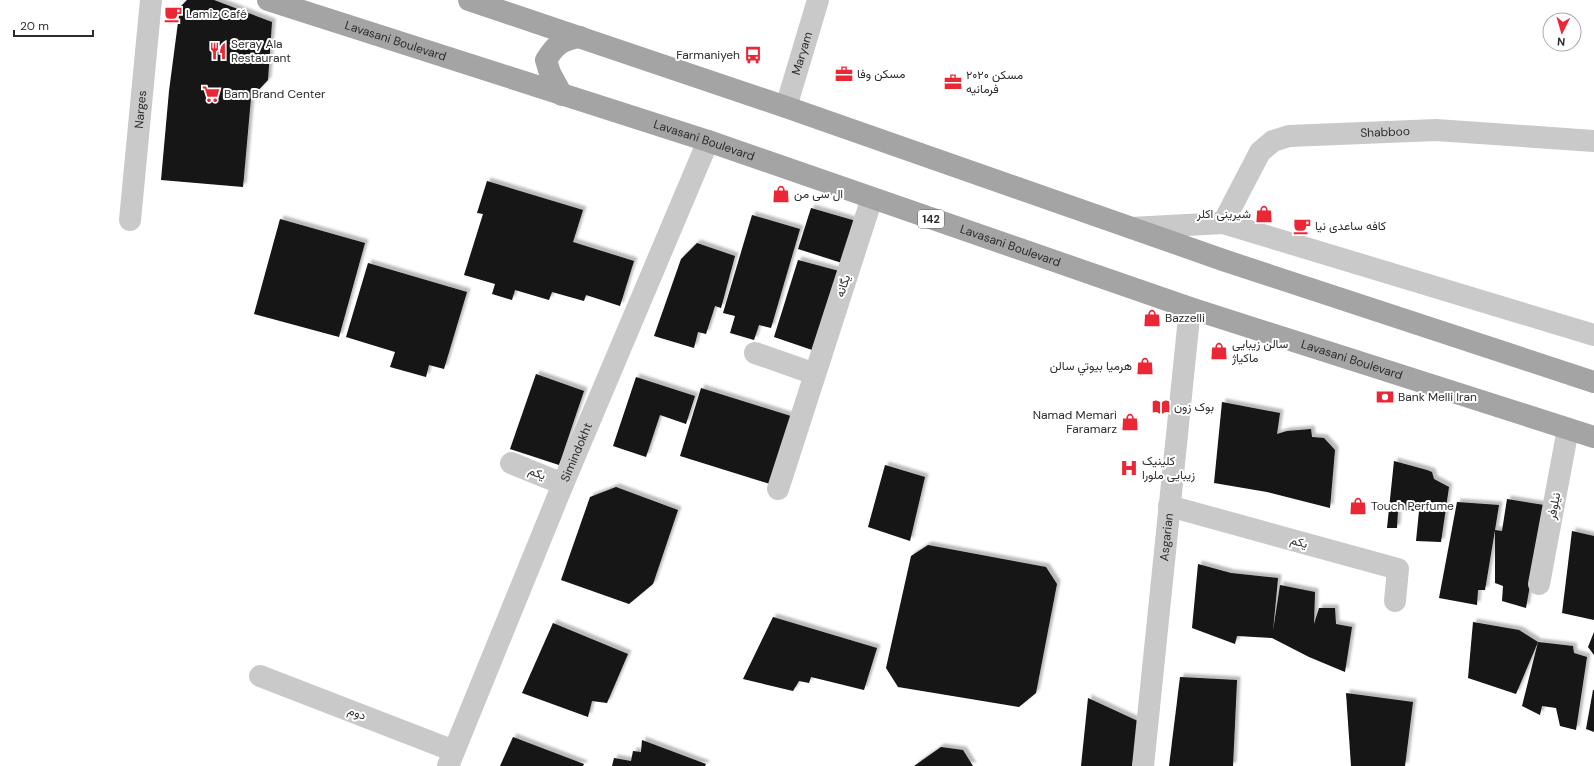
<svg xmlns="http://www.w3.org/2000/svg" width="1594" height="766" viewBox="0 0 1594 766" font-family="'DM Sans',Vazirmatn,sans-serif">
<style>
.building{fill:#131313;filter:url(#shadow)}
.lines{fill:none;stroke-linecap:round;stroke-linejoin:round}
.minor{stroke:#c9c9c9;stroke-width:22}
.major{stroke:#a4a4a4;stroke-width:22}
.labels{text-anchor:middle;dominant-baseline:central;stroke-width:4;stroke-linejoin:round;paint-order:stroke}
.shield{fill:#fff;stroke:#6b6b6b;stroke-width:1}
.shield-label{font-size:11px;font-weight:bold;fill:#2c2c2c}
.poi-label{font-size:12px;fill:#2c2c2c;stroke:#fff;text-anchor:start}
.street-label{font-size:12px;fill:#2c2c2c;stroke:#fff}
</style>
<defs>
<filter id="shadow"><feDropShadow dx="3.5" dy="-3.5" stdDeviation="1" flood-color="#0004"/></filter>
</defs>
<rect width="100%" height="100%" fill="#fff"/>
<g class="building">
<polygon points="187,0 214,0 272,22 268,80 251,98 243,187 161,180 169,91 180,7"/>
<polygon points="487,181 583,210 573,242 634,261 620,306 586,295 584,301 552,292 549,300 515,290 512,300 492,294 495,284 464,275 483,214 477,213"/>
<polygon points="811,208 856,221 842,263 798,249"/>
<polygon points="752,215 800,229 771,328 759,325 754,340 730,333 735,316 723,313"/>
<polygon points="280,219 365,243 339,337 254,314"/>
<polygon points="697,243 735,256 721,308 715,306 706,334 698,332 694,348 654,336 681,259"/>
<polygon points="798,260 839,271 815,351 774,337"/>
<polygon points="368,263 467,292 444,369 429,365 426,377 390,367 395,352 346,337"/>
<polygon points="536,374 584,391 559,465 510,449"/>
<polygon points="636,377 695,396 686,424 660,415 646,457 613,446"/>
<polygon points="701,388 794,417 770,484 680,456"/>
<polygon points="1222,402 1280,413 1277,434 1287,431 1311,429 1312,437 1324,438 1335,450 1330,508 1267,492 1214,483"/>
<polygon points="1394,461 1427,470 1432,472 1434,479 1449,487 1441,542 1416,541 1419,511 1398,510 1397,528 1387,528"/>
<polygon points="885,465 925,477 910,541 868,527"/>
<polygon points="616,487 678,510 653,584 629,604 561,580 590,497"/>
<polygon points="1507,499 1544,505 1526,608 1502,601 1503,586 1495,583 1495,530 1485,590 1478,590 1477,605 1439,598 1457,502 1499,505 1495,530 1502,531"/>
<polygon points="1572,531 1594,536 1594,620 1562,613"/>
<polygon points="928,545 1046,567 1057,584 1036,693 1019,707 898,687 886,668 911,556"/>
<polygon points="1198,564 1231,573 1278,578 1273,631 1280,585 1315,592 1314,624 1319,608 1335,608 1336,624 1352,627 1345,672 1309,657 1272,638 1237,636 1235,644 1192,628"/>
<polygon points="773,617 877,648 864,690 811,677 809,683 799,681 793,691 743,679"/>
<polygon points="1473,622 1519,630 1538,642 1516,694 1468,678"/>
<polygon points="553,623 628,654 607,703 592,701 588,717 522,693"/>
<polygon points="1594,632 1594,655 1588,647"/>
<polygon points="1538,642 1573,646 1574,653 1587,657 1576,730 1560,726 1556,708 1542,706 1540,715 1522,706"/>
<polygon points="1180,677 1237,680 1233,766 1169,766"/>
<polygon points="1593,690 1594,690 1594,732 1586,729"/>
<polygon points="1346,693 1413,702 1405,766 1351,766"/>
<polygon points="1088,698 1140,722 1132,766 1081,766"/>
<polygon points="513,737 584,764 583,766 500,766"/>
<polygon points="642,740 706,764 705,766 612,766 614,758 631,761 633,751 641,752"/>
<polygon points="941,747 963,750 973,766 914,766"/>
</g>
<g class="lines">
<g class="minor">
<path id="s1" d="M786,107L818,0"/>
<path id="s2" d="M130,220L151,0"/>
<path id="s3" d="M1223,223L1260,152L1273,141L1289,136L1436,130L1594,141"/>
<polyline points="1131,228 1223,223 1594,335"/>
<polyline points="755,353 815,374"/>
<polyline points="511,463 563,484"/>
<polyline points="778,489 872,198"/>
<polyline points="1169,506 1398,569 1395,601"/>
<polyline points="1539,584 1568,429"/>
<polyline points="260,676 454,751"/>
<path id="s4" d="M448,766L563,484L708,141"/>
<path id="s5" d="M1143,766L1190,308"/>
</g>
<g class="major">
<path id="s6" d="M268,0L708,141L1190,308L1594,437"/>
<polyline points="469,0 786,107 1223,260 1594,382"/>
<path d="M562,95L550,73L546,60C556,44 562,40 580,37"/>
</g>
</g>
<defs>
<g id="cafe-bare" transform="scale(1.38)"><path d="M-5.5-4.5H6V0H3Q3 3.5 0 3.5H-2.5Q-5.5 3.5-5.5 0ZM3-3.2v2h1.7v-2ZM-6 4.5H4V6H-6Z" fill="#eb2635" stroke="#fff" stroke-width="2.5" paint-order="stroke"/></g>
<g id="restaurant-bare" transform="scale(1.38)"><path d="M-5-6h1v4h1v-4h1v4h1v-4h1v5L-1.5 .5V6h-2V.5L-5-1ZM5-6V6H3V1.5H1.5Q1.5-4 5-6Z" fill="#eb2635" stroke="#fff" stroke-width="2.5" paint-order="stroke"/></g>
<g id="bus-bare" transform="scale(1.38)"><path d="M-5-6H5V4H4V6H2V4H-2V6H-4V4H-5ZM-3.5-4V0h7V-4ZM-3.5 1.2v1.5H-2V1.2ZM2 1.2v1.5H3.5V1.2Z" fill="#eb2635" stroke="#fff" stroke-width="2.5" paint-order="stroke"/></g>
<g id="office-bare" transform="scale(1.38)"><path d="M-6-3h4V-5.5h4V-3h4V5H-6ZM-1-4.5V-3h2v-1.5ZM-6 0V1H6V0Z" fill="#eb2635" stroke="#fff" stroke-width="2.5" paint-order="stroke"/></g>
<g id="supermarket-bare" transform="scale(1.38)"><path d="M-6-5.5h2.5l.6 2H6L4.5 2H-2.5L-4.4-4H-6ZM-1.5 3.2a1.3 1.3 0 1 0 .1 0ZM3 3.2a1.3 1.3 0 1 0 .1 0Z" fill="#eb2635" stroke="#fff" stroke-width="2.5" paint-order="stroke"/></g>
<g id="shop-bare" transform="scale(1.38)"><path d="M-5-2.5h2.3a2.7 3.5 0 0 1 5.4 0H5L5.5 6h-11ZM-1.5-2.5h3a1.5 2.3 0 0 0-3 0Z" fill="#eb2635" stroke="#fff" stroke-width="2.5" paint-order="stroke"/></g>
<g id="bank-bare" transform="scale(1.38)"><path d="M-6-4H6V4H-6ZM0-2.3a2.3 2.3 0 1 0 0 4.6a2.3 2.3 0 1 0 0-4.6Z" fill="#eb2635" stroke="#fff" stroke-width="2.5" paint-order="stroke"/></g>
<g id="library-bare" transform="scale(1.38)"><path d="M-6-4Q-3-5.5-.7-3.5V5Q-3 3-6 4ZM6-4Q3-5.5 .7-3.5V5Q3 3 6 4Z" fill="#eb2635" stroke="#fff" stroke-width="2.5" paint-order="stroke"/></g>
<g id="hospital-bare" transform="scale(1.38)"><path d="M-5-5h3v3.5h4V-5h3V5h-3V1.5h-4V5h-3Z" fill="#eb2635" stroke="#fff" stroke-width="2.5" paint-order="stroke"/></g>
</defs>
<g fill-rule="evenodd">
<use href="#cafe-bare" x="173" y="14"/>
<use href="#restaurant-bare" x="218" y="51"/>
<use href="#bus-bare" x="753" y="55"/>
<use href="#office-bare" x="844" y="74"/>
<use href="#office-bare" x="953" y="82"/>
<use href="#supermarket-bare" x="211" y="94"/>
<use href="#shop-bare" x="781" y="194"/>
<use href="#shop-bare" x="1264" y="214"/>
<use href="#cafe-bare" x="1302" y="226"/>
<use href="#shop-bare" x="1152" y="318"/>
<use href="#shop-bare" x="1219" y="351"/>
<use href="#shop-bare" x="1145" y="366"/>
<use href="#bank-bare" x="1385" y="397"/>
<use href="#library-bare" x="1161" y="407"/>
<use href="#shop-bare" x="1130" y="422"/>
<use href="#hospital-bare" x="1129" y="468"/>
<use href="#shop-bare" x="1358" y="506"/>
</g>
<g class="labels">
<rect class="shield" x="918" y="210" width="26" height="18" rx="3"/>
<g class="shield-label">
<text x="931" y="219">142</text>
</g>
<g class="poi-label">
<text x="186" y="14">Lamiz Café</text>
<text x="231" y="44">Seray Ala<tspan x="231" dy="14">Restaurant</tspan></text>
<text x="740" y="55" text-anchor="end">Farmaniyeh</text>
<text x="857" y="74">مسکن وفا</text>
<text x="966" y="75">مسکن ۲۰۲۰<tspan x="966" dy="14">فرمانیه</tspan></text>
<text x="224" y="94">Bam Brand Center</text>
<text x="794" y="194">ال سی من</text>
<text x="1251" y="214" text-anchor="end">شیرینی اکلر</text>
<text x="1315" y="226">کافه ساعدی نیا</text>
<text x="1165" y="318">Bazzelli</text>
<text x="1232" y="344">سالن زیبایی<tspan x="1232" dy="14">ماکیاژ</tspan></text>
<text x="1132" y="366" text-anchor="end">هرميا بيوتي سالن</text>
<text x="1398" y="397">Bank Melli Iran</text>
<text x="1174" y="407">بوک زون</text>
<text x="1117" y="415" text-anchor="end">Namad Memari<tspan x="1117" dy="14">Faramarz</tspan></text>
<text x="1142" y="461">کلینیک<tspan x="1142" dy="14">زیبایی ملورا</tspan></text>
<text x="1371" y="506">Touch Perfume</text>
</g>
<g class="street-label">
<text stroke="none"><textPath href="#s6" startOffset="134">Lavasani Boulevard</textPath></text>
<text stroke="none"><textPath href="#s1" startOffset="56">Maryam</textPath></text>
<text stroke="none"><textPath href="#s2" startOffset="111">Narges</textPath></text>
<text stroke="none"><textPath href="#s3" startOffset="210">Shabboo</textPath></text>
<text stroke="none"><textPath href="#s6" startOffset="458">Lavasani Boulevard</textPath></text>
<text stroke="none"><textPath href="#s6" startOffset="782">Lavasani Boulevard</textPath></text>
<text transform="translate(843 286) rotate(-72)">یگانه</text>
<text stroke="none"><textPath href="#s6" startOffset="1142">Lavasani Boulevard</textPath></text>
<text stroke="none"><textPath href="#s4" startOffset="339">Simindokht</textPath></text>
<text transform="translate(537 473) rotate(22)">یکم</text>
<text transform="translate(1554 506) rotate(-79)">نیلوفر</text>
<text stroke="none"><textPath href="#s5" startOffset="230">Asgarian</textPath></text>
<text transform="translate(1299 542) rotate(15)">یکم</text>
<text transform="translate(357 713) rotate(21)">دوم</text>
</g>
</g>
<g transform="translate(1562 32) rotate(185)"><circle r="19" fill="#ffffff" stroke="#ababab"/>
<path d="M0-3L7 15L0 10L-7 15Z" fill="#eb2635"/>
<text y="-6" font-size="11" font-weight="bold" text-anchor="middle" fill="#2c2c2c">N</text>
</g>
<path d="M14 30v6h79v-6" fill="none" stroke="#2c2c2c" stroke-width="2"/>
<text x="20" y="30" font-size="12" fill="#2c2c2c" stroke="#ffffff" stroke-width="3" paint-order="stroke">20 m</text>
</svg>
